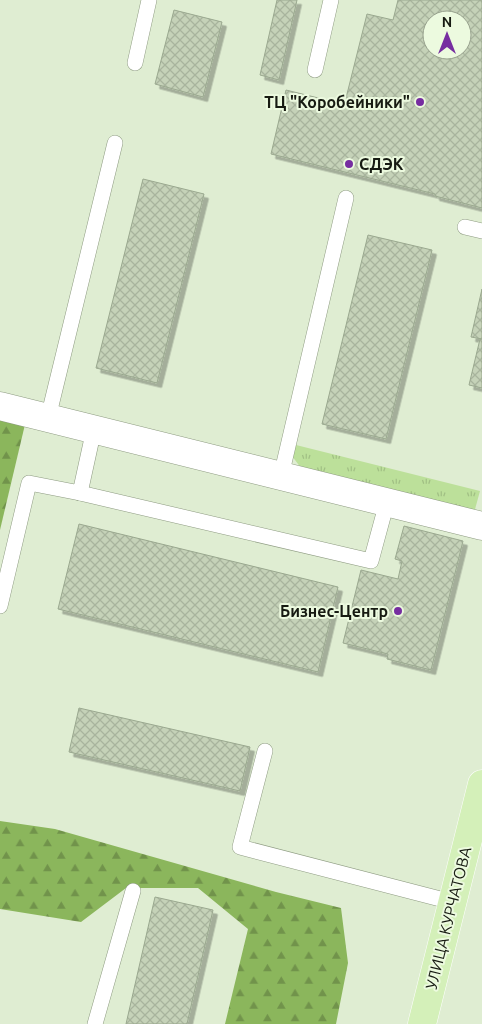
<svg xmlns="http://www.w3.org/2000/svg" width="482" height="1024" viewBox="0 0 482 1024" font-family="Ubuntu,sans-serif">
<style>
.grass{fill:url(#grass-tufts)}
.forest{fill:url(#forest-firs)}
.building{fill:url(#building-cross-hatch);stroke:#9aa88f;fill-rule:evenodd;filter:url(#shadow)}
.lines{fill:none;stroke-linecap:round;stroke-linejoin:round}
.service-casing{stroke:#8e9b82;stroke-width:16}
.minor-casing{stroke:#8e9b82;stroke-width:29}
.primary-casing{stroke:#fff;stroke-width:29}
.service{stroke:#fff;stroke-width:15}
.minor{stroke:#fff;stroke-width:28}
.primary{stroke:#d4f0b9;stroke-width:28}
.poi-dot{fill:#762da0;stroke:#ecfadf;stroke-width:2}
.labels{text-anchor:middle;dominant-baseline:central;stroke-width:4;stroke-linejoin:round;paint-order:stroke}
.poi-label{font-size:16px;font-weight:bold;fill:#171b12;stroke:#ecfadf;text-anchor:end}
.street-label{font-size:16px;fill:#171b12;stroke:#ecfadf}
</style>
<defs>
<pattern id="grass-tufts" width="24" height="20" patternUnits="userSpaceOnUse" patternTransform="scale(1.25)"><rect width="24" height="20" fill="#bce09a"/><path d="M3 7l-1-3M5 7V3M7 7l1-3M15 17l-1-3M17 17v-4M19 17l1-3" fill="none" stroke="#a1c084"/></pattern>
<pattern id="forest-firs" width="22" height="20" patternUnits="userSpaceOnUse" patternTransform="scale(1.25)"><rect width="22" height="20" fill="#8bb65c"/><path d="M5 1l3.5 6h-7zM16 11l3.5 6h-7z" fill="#71934b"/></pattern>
<pattern id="building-cross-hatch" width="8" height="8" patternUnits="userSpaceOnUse" patternTransform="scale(1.25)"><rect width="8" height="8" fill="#c5d2b8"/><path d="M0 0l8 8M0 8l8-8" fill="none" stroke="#a8b49d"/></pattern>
<filter id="shadow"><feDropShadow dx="4.5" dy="4.5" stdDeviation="0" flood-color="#0004"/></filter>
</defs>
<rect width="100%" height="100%" fill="#dfedd2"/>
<polygon class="grass" points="292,444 480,491 474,513 301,468 292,456"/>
<g class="forest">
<polygon points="0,410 27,416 0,530"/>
<polygon points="0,821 55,829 276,892 341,908 348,963 336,1024 225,1024 248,929 198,888 126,888 81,922 0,909"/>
</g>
<g class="building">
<polygon points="277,0 297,0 279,80 260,75"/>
<path d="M398,0H482V208L435,196V194L271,154L286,90L371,111L372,105L346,98L367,14L393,20ZM432,20H462V50H432Z"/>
<polygon points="174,10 222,22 203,97 155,84"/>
<polygon points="143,179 204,194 157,383 96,368"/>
<polygon points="368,235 432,250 386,439 322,424"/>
<polygon points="482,289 482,339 471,337"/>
<polygon points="480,339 482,339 482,388 469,385"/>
<polygon points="79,524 338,587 318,672 58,609"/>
<polygon points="404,526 463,541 431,670 387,659 388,654 343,643 361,570 398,579 402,561 395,559"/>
<polygon points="79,708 250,747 240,791 69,752"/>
<polygon points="155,897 213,910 187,1024 126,1024"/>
</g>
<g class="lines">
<g class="service-casing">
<g id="service">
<polyline points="135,63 149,0"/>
<polyline points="315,70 331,0"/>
<polyline points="465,227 482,231"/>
<polyline points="48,418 115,143"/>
<polyline points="281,476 346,198"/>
<polyline points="80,493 371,561 387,502"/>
<polyline points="0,606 29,483 80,493 94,429"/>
<polyline points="265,751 240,847 452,902"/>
<polyline points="95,1024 133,891"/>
</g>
</g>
<g class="minor-casing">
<polyline id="minor" points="0,406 482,526"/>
</g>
<g class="primary-casing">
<polyline id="primary" points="422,1024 482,784"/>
</g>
<use href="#service" class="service"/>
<use href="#minor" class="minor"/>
<use href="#primary" class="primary"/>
</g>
<g class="poi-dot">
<circle cx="420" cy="102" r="5"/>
<circle cx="349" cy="164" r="5"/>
<circle cx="398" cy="611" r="5"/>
</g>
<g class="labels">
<g class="poi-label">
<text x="410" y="102">ТЦ "Коробейники"</text>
<text x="359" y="164" text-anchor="start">СДЭК</text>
<text x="388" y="611">Бизнес-Центр</text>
</g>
<g class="street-label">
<text transform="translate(448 918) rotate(-76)">УЛИЦА КУРЧАТОВА</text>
</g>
</g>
<g transform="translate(447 35)"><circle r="24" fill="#ecfadf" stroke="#97a18d"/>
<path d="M0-4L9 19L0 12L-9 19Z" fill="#762da0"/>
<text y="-8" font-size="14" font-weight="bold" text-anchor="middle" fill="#171b12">N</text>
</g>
</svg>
